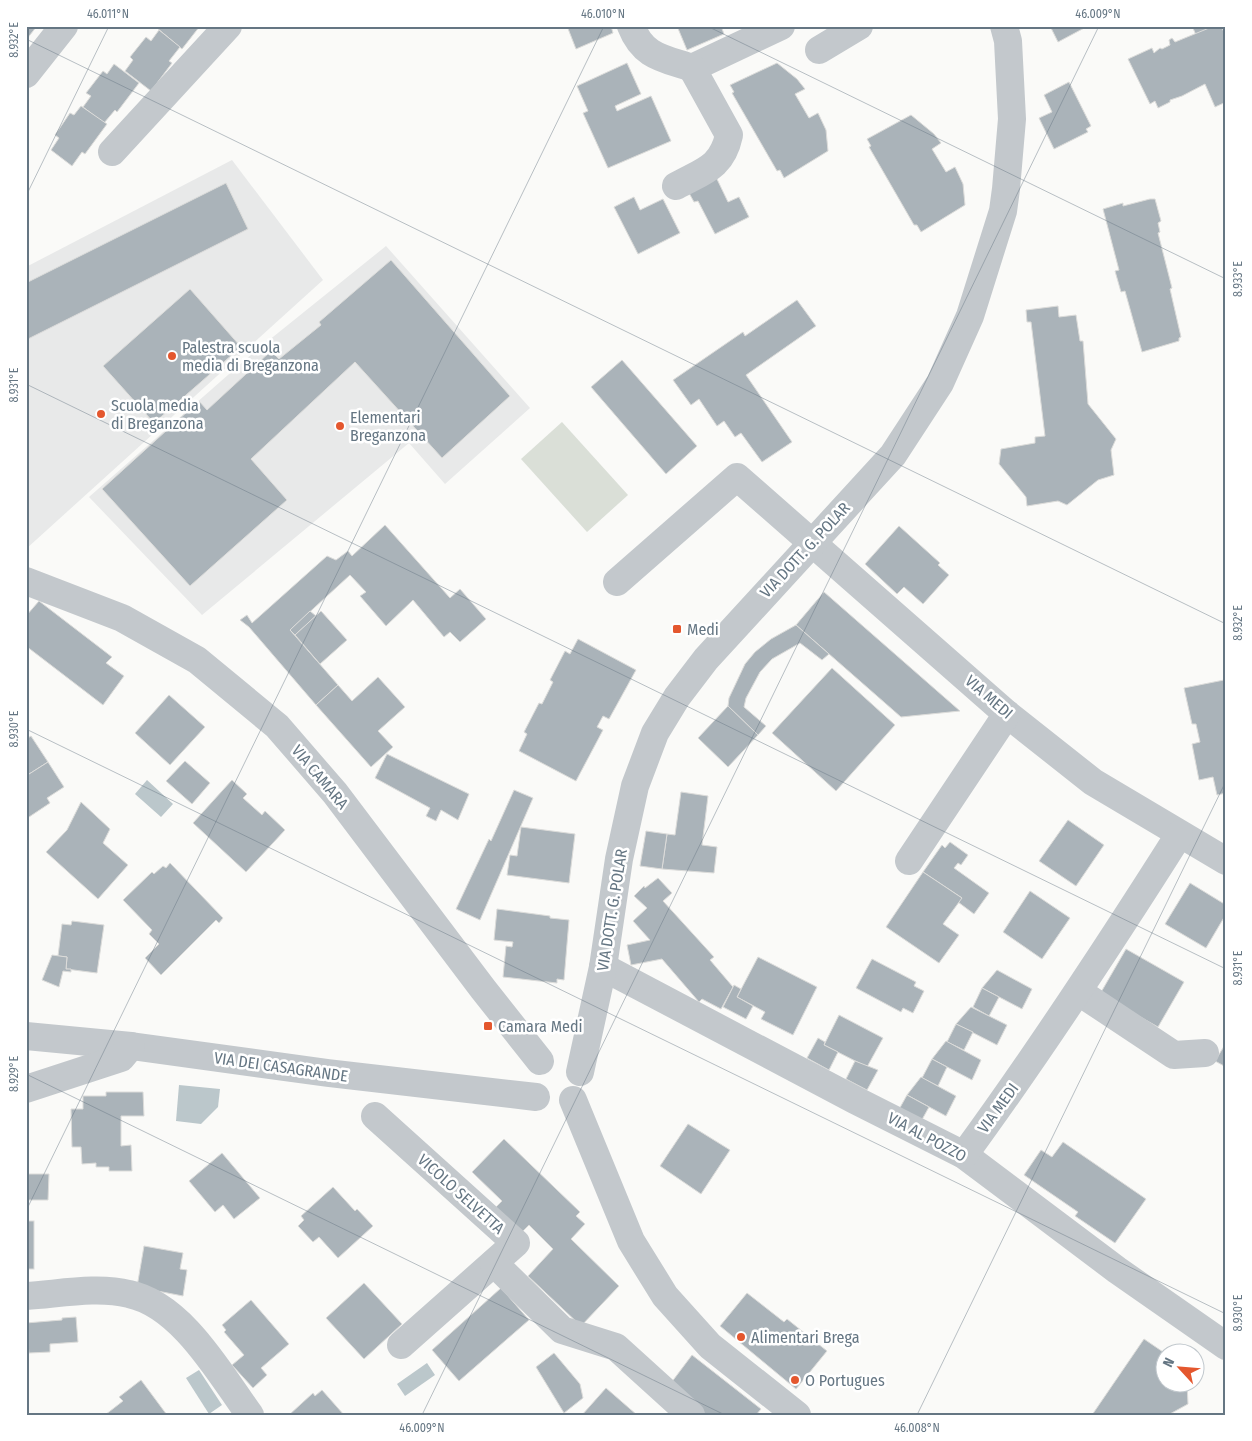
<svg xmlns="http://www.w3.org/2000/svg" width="1252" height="1441" viewBox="0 0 1252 1441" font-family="'Fira Sans Condensed',sans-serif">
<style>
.built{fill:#e8e9e9}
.green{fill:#dadfd7}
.water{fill:#bbc7cb}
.building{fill:#aab3b9;stroke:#dcdcda}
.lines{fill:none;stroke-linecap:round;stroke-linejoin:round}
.minor{stroke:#c3c8cc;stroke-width:28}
.ticks{fill:none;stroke:#657683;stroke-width:1;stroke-opacity:0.45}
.poi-dot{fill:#e4572e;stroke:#fff;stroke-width:2}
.labels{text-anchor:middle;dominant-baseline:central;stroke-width:5;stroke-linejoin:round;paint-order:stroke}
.poi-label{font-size:16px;fill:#657683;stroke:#fff;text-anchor:start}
.street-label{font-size:16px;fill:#657683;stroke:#fff}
.neatline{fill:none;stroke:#657683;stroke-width:2}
.ticks-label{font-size:12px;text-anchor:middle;fill:#657683}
</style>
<rect width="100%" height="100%" fill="#fafaf8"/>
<g class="built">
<polygon points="232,160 323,280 26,549 26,267"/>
<polygon points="386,246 530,408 445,484 409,443 202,615 89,497 253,353"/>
</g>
<polygon class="green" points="562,422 628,495 587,532 521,459"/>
<g class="water">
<polygon points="147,780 173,804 161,817 135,794"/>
<polygon points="179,1085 220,1089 218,1107 201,1124 176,1121"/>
<polygon points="427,1363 435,1375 405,1396 397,1384"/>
<polygon points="199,1370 222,1405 209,1414 186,1378"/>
</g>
<g class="building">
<polygon points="26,26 37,26 26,40"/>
<polygon points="159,26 200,26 182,49 157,28"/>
<polygon points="567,26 611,26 613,33 576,49"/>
<polygon points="677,26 721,26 724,34 687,50"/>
<polygon points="1050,26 1088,26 1058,42"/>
<polygon points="1192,26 1214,26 1196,35"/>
<polygon points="1214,26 1221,26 1226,36 1226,102 1215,107 1205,84 1182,96 1170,100 1170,102 1158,108 1155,101 1150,104 1128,59 1152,48 1154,53 1160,48 1162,49 1170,45 1169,40 1172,38 1175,42"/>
<polygon points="159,30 180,47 169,61 172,63 151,91 125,71 133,60 130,57 146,37 151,41"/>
<polygon points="627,63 641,94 615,106 617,111 651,96 671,141 608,168 583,113 588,111 577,86"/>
<polygon points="777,63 797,79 805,89 795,94 809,118 818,113 826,130 828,151 784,178 780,170 777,171 732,93 734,92 730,85"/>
<polygon points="114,64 139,83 117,112 115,110 104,123 83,107 91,96 86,93 103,71 107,74"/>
<polygon points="1069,82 1091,126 1086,129 1088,132 1054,149 1039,118 1052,112 1044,95"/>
<polygon points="81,106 107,124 85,154 82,152 72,166 51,150 59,138 55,135 70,113 74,115"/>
<polygon points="911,115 934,134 941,143 932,149 946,172 955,167 963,184 965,205 921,232 917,225 914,225 869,147 871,146 867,139"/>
<polygon points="715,175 728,202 739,197 749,217 715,234 698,201 694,202 689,193"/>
<polygon points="226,183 248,229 26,340 26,283"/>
<polygon points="634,197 640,210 663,199 680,233 638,254 614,207"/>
<polygon points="1150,199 1155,199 1161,221 1158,223 1160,232 1158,233 1172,288 1170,289 1181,337 1179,338 1179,341 1142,352 1125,291 1121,292 1115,271 1119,270 1103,209 1123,203 1123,206"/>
<polygon points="391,260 510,396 442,458 355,362 251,459 287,500 190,586 102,489 199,401 207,410 271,351 279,359 321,325 319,322"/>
<polygon points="190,289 241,347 154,423 103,366"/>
<polygon points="797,300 816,326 746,375 792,442 762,462 741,433 735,437 724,421 717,426 699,399 691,405 673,380 743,332 745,336"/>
<polygon points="1058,306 1059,317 1076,315 1080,341 1083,341 1088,404 1116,439 1111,450 1114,475 1098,480 1067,505 1058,501 1027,506 1026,497 999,464 1001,449 1035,443 1035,437 1045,436 1031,322 1027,322 1026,310"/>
<polygon points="622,360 697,446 666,474 591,387"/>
<polygon points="385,525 450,598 460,589 486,619 460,642 450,632 444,637 413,600 386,626 360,596 366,592 350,575 290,630 338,685 316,705 249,627 240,620 247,615 252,623 327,556 336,560 348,551 352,556"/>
<polygon points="899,526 940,563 938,565 949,575 923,604 904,587 897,594 865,564"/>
<polygon points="824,592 960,711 901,717 796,625"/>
<polygon points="39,601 112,657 106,663 124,676 103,705 26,646 26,616"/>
<polygon points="310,611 316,616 295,635 290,630"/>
<polygon points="321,611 347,640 320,664 295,635"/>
<polygon points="796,625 829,654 822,660 800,643 772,659 760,672 746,698 744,707 766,726 758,735 728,706 729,698 745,664 755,652 771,639"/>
<polygon points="578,639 636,670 609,719 603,716 597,727 603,730 576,781 519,751 527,734 524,732 539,703 542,704 553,682 550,680 565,651 570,654"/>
<polygon points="832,668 895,725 836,791 772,733"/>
<polygon points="378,677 405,707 378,731 393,747 371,767 316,705 338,685 352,701"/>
<polygon points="1224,680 1226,793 1217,795 1213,777 1199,780 1192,744 1200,742 1196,724 1192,724 1184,688"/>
<polygon points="169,695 205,727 170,765 135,733"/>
<polygon points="728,706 758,735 728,767 698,738"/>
<polygon points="31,736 48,762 26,776 26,739"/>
<polygon points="387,754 469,794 458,820 441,810 436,821 426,816 430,808 375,778"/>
<polygon points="185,761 210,783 192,804 166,781"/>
<polygon points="48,762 64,787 47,798 50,803 26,819 26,776"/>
<polygon points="232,780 247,794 243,798 262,815 265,811 285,830 246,872 193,823"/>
<polygon points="514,790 533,798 480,920 456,909 489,839 491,841"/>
<polygon points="681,792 708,796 702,845 717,847 714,873 662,869 667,834 675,835"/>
<polygon points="81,802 110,829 103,843 128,865 98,899 46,852 67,830"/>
<polygon points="1068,820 1104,845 1076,886 1039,861"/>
<polygon points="521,827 575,834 569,883 507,875 510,855 517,856"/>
<polygon points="646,831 667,834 662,869 640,866"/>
<polygon points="950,842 968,855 961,865 958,863 954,868 989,893 974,914 958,902 962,898 923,872 942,845 945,848"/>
<polygon points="170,863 223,918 219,923 216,920 161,975 145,958 159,944 149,934 152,930 123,900 152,872 154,874 163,866 166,868"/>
<polygon points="923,872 962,898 943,924 959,935 939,963 886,927"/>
<polygon points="658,878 672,893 663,901 714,957 710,960 733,987 721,1009 702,999 699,1002 662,959 631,965 627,945 650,940 633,921 647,908 634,896 644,886 645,888"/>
<polygon points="1190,883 1226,905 1226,914 1206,948 1165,924"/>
<polygon points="1030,891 1070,918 1042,959 1003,932"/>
<polygon points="497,909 550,916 550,918 569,920 564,980 557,979 557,983 503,977 506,946 512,947 513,942 494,940"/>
<polygon points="72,921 104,925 97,973 66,969 67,957 58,956 62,924 71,925"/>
<polygon points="1126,949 1184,982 1158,1027 1100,994"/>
<polygon points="52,955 67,957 66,969 71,969 71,972 63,971 59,987 42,980"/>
<polygon points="758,957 817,987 793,1035 761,1019 765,1012 737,997"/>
<polygon points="872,959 916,982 914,986 924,991 913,1013 903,1008 901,1012 856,988"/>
<polygon points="997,970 1032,989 1022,1009 982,988"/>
<polygon points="734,985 741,989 737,997 753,1006 746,1019 723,1007"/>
<polygon points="982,988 999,997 989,1016 973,1007"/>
<polygon points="971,1007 1007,1025 997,1045 956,1024"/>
<polygon points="839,1015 883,1038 867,1067 824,1045"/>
<polygon points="956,1024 973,1032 964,1050 947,1042"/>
<polygon points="818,1038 825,1042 824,1045 838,1052 829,1070 807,1058"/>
<polygon points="946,1041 981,1060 972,1080 932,1059"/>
<polygon points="1226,1043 1226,1067 1215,1061"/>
<polygon points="932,1059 947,1067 938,1086 922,1078"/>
<polygon points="855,1061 878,1070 867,1090 846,1079"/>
<polygon points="921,1077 956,1096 946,1116 907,1095"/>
<polygon points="106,1092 143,1092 144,1116 121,1116 121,1146 131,1145 132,1171 109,1171 109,1167 96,1167 96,1163 82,1164 81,1147 72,1147 71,1109 83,1109 83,1096 106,1096"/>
<polygon points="907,1095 929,1107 919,1125 897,1113"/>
<polygon points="688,1124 730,1150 701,1194 660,1166"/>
<polygon points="504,1139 580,1212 576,1216 585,1224 571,1239 619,1286 581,1326 528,1276 553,1249 529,1225 521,1233 495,1208 502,1201 472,1172"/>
<polygon points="1063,1142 1146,1199 1115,1243 1075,1216 1078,1212 1024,1175 1041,1150 1052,1157"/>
<polygon points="222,1153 260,1198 234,1219 223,1205 215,1212 189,1181"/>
<polygon points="26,1174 49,1174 48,1200 26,1200"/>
<polygon points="333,1187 355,1211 357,1209 373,1226 338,1258 319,1237 313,1242 298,1226 304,1220 301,1216"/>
<rect x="26" y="1221" width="8" height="48"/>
<polygon points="144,1246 183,1253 180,1269 187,1270 183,1296 137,1287"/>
<polygon points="364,1283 402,1324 364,1359 326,1318"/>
<polygon points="501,1288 529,1320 459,1381 432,1350"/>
<polygon points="747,1293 784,1322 787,1319 827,1351 796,1389 720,1326"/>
<polygon points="251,1300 289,1344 261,1368 267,1375 253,1388 232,1365 244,1355 224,1332 226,1330 222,1325"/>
<polygon points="76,1317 78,1342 50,1344 50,1352 29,1353 28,1344 26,1344 26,1323 62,1320 62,1318"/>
<polygon points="1144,1339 1166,1354 1164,1384 1187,1384 1188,1404 1168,1415 1092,1415"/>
<polygon points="554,1353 580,1384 583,1398 564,1413 536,1367"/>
<polygon points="692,1355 761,1409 756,1415 699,1415 668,1387"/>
<polygon points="141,1380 167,1415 105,1415 123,1401 119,1397"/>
<polygon points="606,1388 637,1415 582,1415"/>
<polygon points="322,1390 344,1415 289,1415 313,1393 315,1396"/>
</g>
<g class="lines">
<g class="minor">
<path d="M631,26C643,57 663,58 692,68L781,26"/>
<polyline points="819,50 859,26"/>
<polyline points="26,74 64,26"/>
<polyline points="112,152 228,26"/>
<path d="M676,186C703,171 722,168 729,135L692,68"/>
<polyline points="26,581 122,618 197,660 277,726 335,793 483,989 540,1061"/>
<polyline points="617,582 737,477 1007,714 1093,782 1226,861"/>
<polyline points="909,861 1007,714"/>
<polyline points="603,967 855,1100 964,1155 1117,1270 1226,1346"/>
<polyline points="1079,992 1174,1055 1205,1053"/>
<polyline points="26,1036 131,1046 328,1073 536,1097"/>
<polyline points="580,1072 603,967 619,859 635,786 655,733 677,697 706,659 893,455 940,383 970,316 1003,211 1006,189 1012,119 1008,41 1004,26"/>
<polyline points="26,1089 121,1058 131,1046"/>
<polyline points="573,1100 631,1241 665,1296 710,1346 797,1415"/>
<polyline points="375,1116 516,1243 401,1345"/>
<path d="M964,1155C1040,1051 1110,944 1179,835"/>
<polyline points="494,1263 562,1330 616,1347 691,1415"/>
<path d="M26,1296C59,1294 97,1286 129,1294C182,1305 220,1374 250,1415"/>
</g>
</g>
<path class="ticks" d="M707,26L1226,279M26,39L1226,624M26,196L109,26M26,384L1226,969M26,729L1226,1314M26,1074L725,1415M26,1211L604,26M422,1415L1099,26M917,1415L1226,781"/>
<g class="poi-dot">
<circle cx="172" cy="356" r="5"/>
<circle cx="101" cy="414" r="5"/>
<circle cx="340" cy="426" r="5"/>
<rect x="672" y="624" width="10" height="10" rx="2.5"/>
<rect x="483" y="1021" width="10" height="10" rx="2.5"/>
<circle cx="741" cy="1337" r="5"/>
<circle cx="795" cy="1380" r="5"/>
</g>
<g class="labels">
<g class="poi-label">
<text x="182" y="347">Palestra scuola<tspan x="182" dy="18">media di Breganzona</tspan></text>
<text x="111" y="405">Scuola media<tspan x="111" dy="18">di Breganzona</tspan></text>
<text x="350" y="417">Elementari<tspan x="350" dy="18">Breganzona</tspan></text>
<text x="687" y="629">Medi</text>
<text x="498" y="1026">Camara Medi</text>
<text x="751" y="1337">Alimentari Brega</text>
<text x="805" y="1380">O Portugues</text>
</g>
<g class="street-label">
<text transform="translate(805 550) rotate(-47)">VIA DOTT. G. POLAR</text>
<text transform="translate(989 697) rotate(41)">VIA MEDI</text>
<text transform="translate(320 777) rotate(50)">VIA CAMARA</text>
<text transform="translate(612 910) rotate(-81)">VIA DOTT. G. POLAR</text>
<text transform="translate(281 1067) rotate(8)">VIA DEI CASAGRANDE</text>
<text transform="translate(998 1108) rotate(-54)">VIA MEDI</text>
<text transform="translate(927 1137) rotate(28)">VIA AL POZZO</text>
<text transform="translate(461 1194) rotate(42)">VICOLO SELVETTA</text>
</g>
</g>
<rect width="1252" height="1441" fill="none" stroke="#ffffff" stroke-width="55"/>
<g transform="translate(1180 1368) rotate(296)"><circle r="24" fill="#ffffff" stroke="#c1c8cd"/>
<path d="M0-4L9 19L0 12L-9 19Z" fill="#e4572e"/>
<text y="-8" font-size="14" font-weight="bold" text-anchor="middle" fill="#657683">N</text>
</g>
<rect x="28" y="28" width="1196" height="1386" class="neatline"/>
<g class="ticks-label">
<text x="108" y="18">46.011°N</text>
<text x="603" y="18">46.010°N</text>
<text x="1098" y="18">46.009°N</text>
<text transform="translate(14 40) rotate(-90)" y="4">8.932°E</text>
<text transform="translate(1238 279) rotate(-90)" y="4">8.933°E</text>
<text transform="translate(14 385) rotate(-90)" y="4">8.931°E</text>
<text transform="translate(1238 623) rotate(-90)" y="4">8.932°E</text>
<text transform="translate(14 729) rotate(-90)" y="4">8.930°E</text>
<text transform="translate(1238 968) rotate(-90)" y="4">8.931°E</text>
<text transform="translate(14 1074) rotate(-90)" y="4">8.929°E</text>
<text transform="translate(1238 1313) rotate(-90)" y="4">8.930°E</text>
<text x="422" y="1432">46.009°N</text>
<text x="917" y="1432">46.008°N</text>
</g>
</svg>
